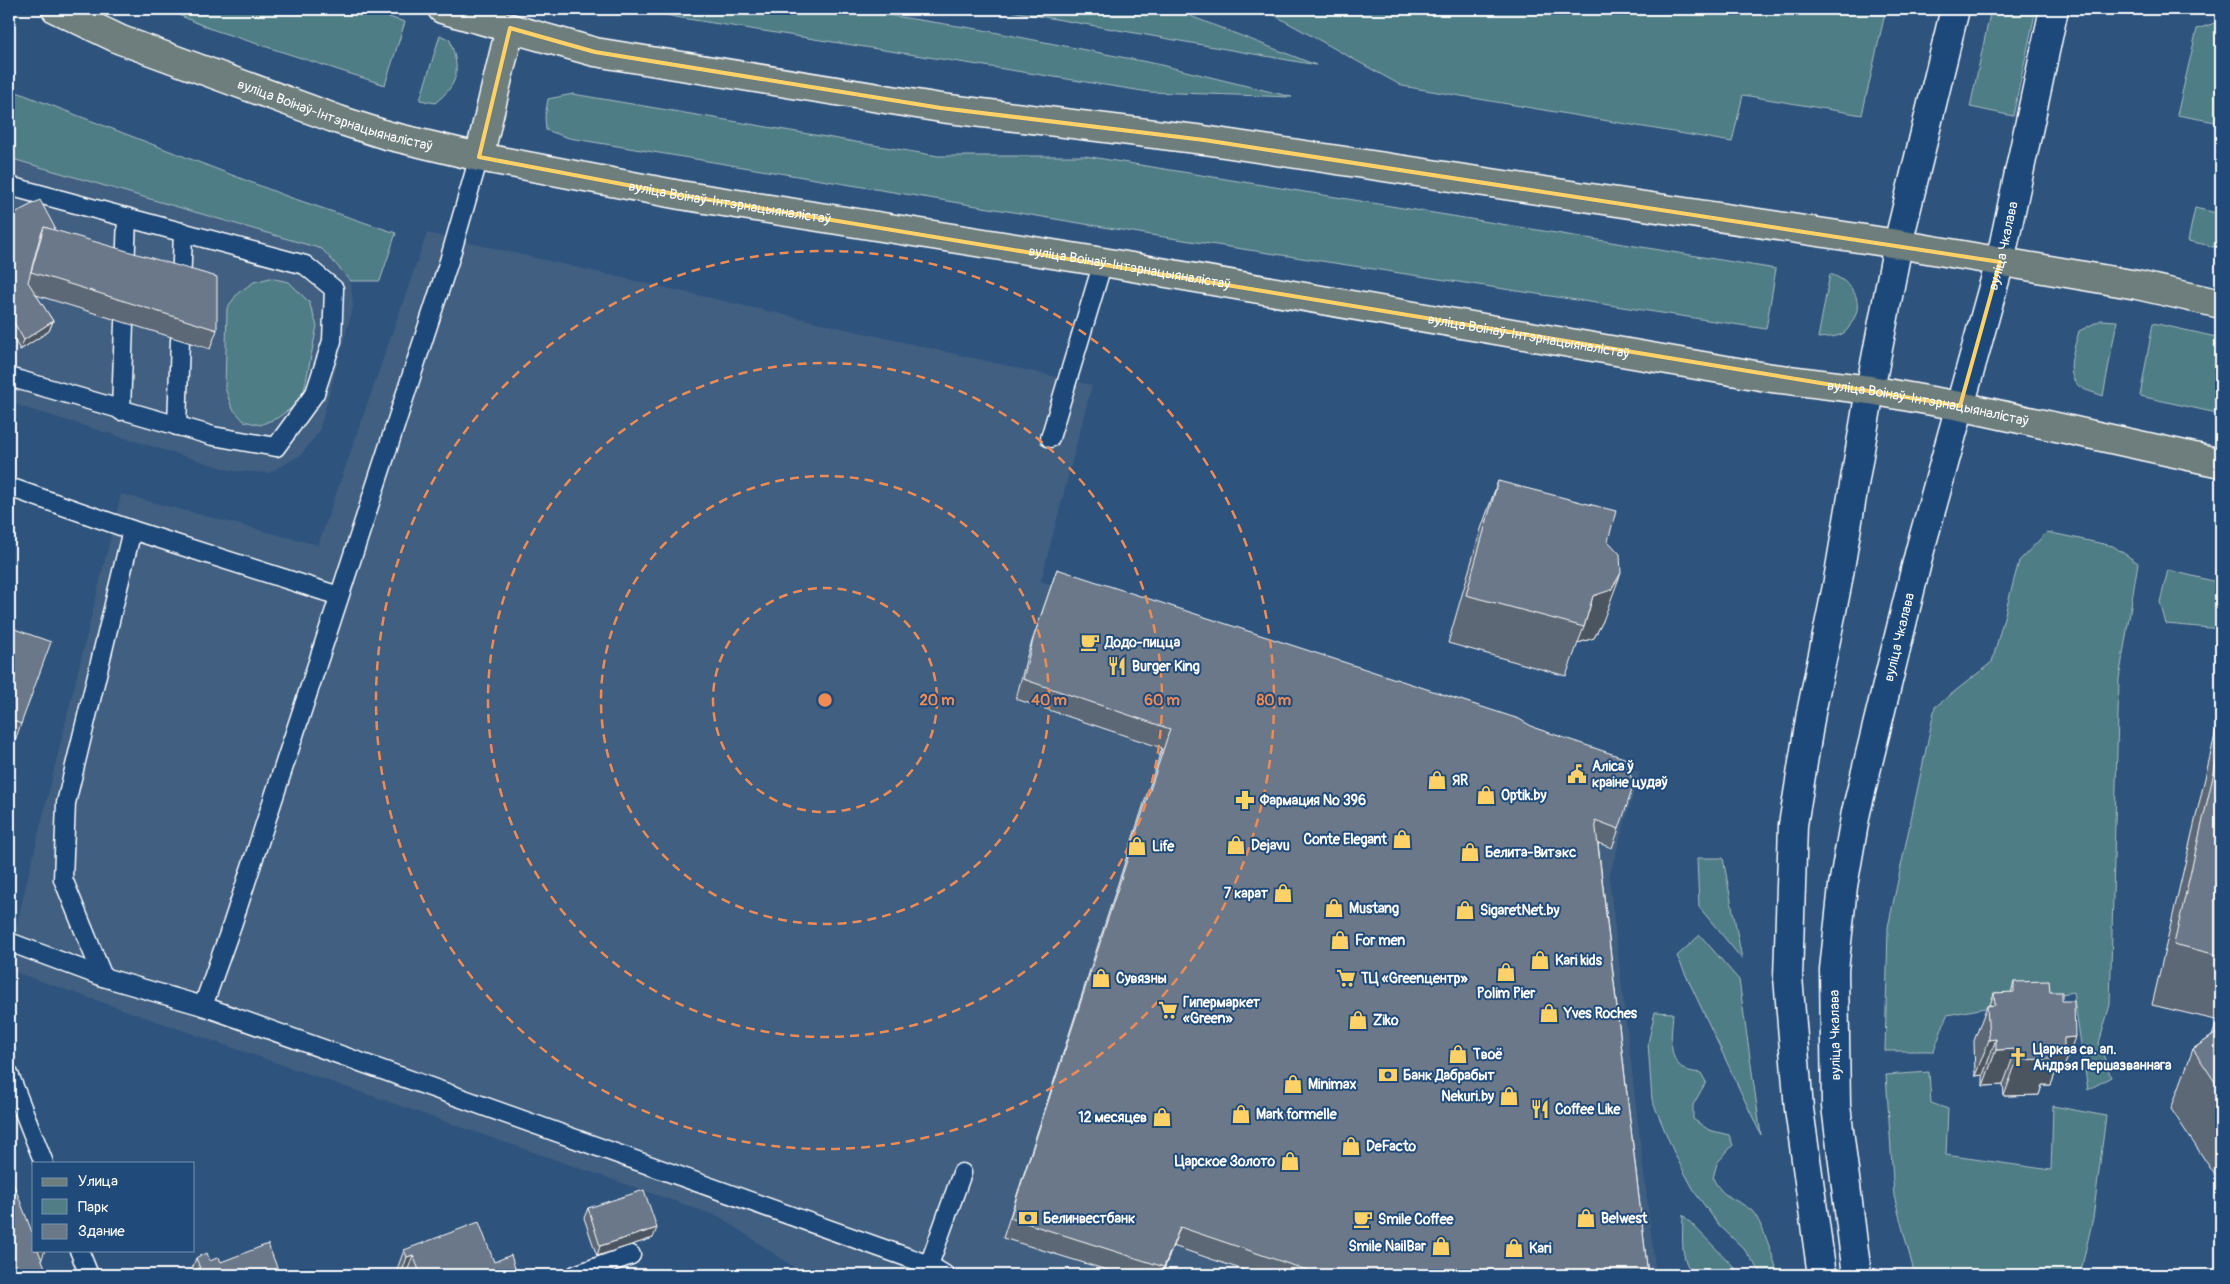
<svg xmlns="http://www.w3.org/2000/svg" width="2230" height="1284" viewBox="0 0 2230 1284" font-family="Pangolin,sans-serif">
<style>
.built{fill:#405e81}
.green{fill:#507d86;stroke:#a8bec2}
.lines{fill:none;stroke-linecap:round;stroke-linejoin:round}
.lane-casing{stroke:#fff;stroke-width:21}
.secondary-casing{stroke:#fff;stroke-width:31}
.primary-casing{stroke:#fff;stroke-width:31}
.lane{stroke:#1f4a7a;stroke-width:18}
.secondary{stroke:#1f4a7a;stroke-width:28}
.primary{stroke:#6d7e7c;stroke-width:28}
.wall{fill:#5c6776;stroke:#fff}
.shaded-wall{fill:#4b5460;stroke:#fff}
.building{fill:#6b7889;stroke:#fff}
.marked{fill:none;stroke:#ffd166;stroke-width:4;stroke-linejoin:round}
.ring{fill:none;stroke:#ef8b55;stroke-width:2.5;stroke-dasharray:9 6}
.labels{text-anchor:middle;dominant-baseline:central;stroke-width:4;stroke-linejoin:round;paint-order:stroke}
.street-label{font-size:14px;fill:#fff;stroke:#1f4a7a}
.poi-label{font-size:14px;font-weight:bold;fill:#fff;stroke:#1f4a7a;text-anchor:start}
.centre{fill:#ef8b55;stroke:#1f4a7a;stroke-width:2.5}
.ring-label{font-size:15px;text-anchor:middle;font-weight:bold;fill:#ef8b55;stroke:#1f4a7a;stroke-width:4;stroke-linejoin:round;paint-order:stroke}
</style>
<rect width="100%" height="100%" fill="#2e537d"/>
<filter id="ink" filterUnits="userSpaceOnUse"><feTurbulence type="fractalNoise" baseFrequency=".02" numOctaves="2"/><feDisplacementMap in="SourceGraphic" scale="10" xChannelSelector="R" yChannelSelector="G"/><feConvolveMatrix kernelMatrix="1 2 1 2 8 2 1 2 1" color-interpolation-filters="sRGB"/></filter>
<g filter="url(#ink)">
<g class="built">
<polygon points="9,158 322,249 351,281 353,307 319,432 301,455 269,473 233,471 9,403"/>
<polygon points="427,233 1092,385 1041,581 1640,772 1609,877 1656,1275 805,1275 720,1217 9,970 9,955 121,494 318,545"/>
</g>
<g class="green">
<polygon points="165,9 362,9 405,22 385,85 211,29"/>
<polygon points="642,9 848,9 978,29 1157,64 1292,97 1149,92 675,17"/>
<polygon points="999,9 1178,9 1193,17 1316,65"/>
<polygon points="1263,9 1886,9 1862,115 1743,95 1732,142 1402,86"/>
<polygon points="1991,9 2036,9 2013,116 1970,107"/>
<polygon points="2221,21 2221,123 2177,115 2197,29"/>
<path d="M440,35L450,40C460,70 460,83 435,103L420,100Z"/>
<polygon points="9,89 289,197 396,233 380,281 351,281 322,249 9,158"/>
<polygon points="573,94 938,156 1085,156 1776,269 1766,329 1151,235 569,138 546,130 545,117 548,99"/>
<polygon points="2195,208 2221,214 2221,248 2188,241"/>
<path d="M1830,274C1851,281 1866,300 1852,322C1850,325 1848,330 1845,332C1838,338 1826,337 1818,338Z"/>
<polygon points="270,278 289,282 309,302 317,326 304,391 293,407 277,418 260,425 244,421 232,408 225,388 227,308 238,293 254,282"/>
<path d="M2101,320L2117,321L2103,396C2096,393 2086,391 2080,387C2063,374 2075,347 2079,331Z"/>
<polygon points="2153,323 2221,338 2221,414 2140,396"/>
<polygon points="2047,532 2113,546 2138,563 2119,679 2110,1005 2099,1043 2111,1077 2088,1090 2073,992 1947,1015 1934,1051 1885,1051 1888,927 1935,707 1992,662 2019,561"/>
<polygon points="2168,570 2221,583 2221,629 2166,624 2160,602"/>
<polygon points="1697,858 1723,858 1742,959 1699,907"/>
<polygon points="1700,935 1739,980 1761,1135 1677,956"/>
<path d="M1655,1012L1673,1013C1672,1030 1666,1061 1685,1069C1689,1072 1696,1072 1701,1073L1706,1082L1693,1105V1119L1709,1130L1729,1135L1733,1145L1717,1163L1713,1178C1723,1199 1734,1197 1751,1210C1761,1218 1775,1262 1778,1275H1763L1743,1248L1719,1225L1696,1194L1675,1155L1652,1100L1648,1043Z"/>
<polygon points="1929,1072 1931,1103 1948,1109 1946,1155 2051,1170 2053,1106 2106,1116 2093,1218 2080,1275 1919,1275 1913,1268 1894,1196 1886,1075"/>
<path d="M1683,1215L1742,1275C1729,1275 1712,1278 1699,1275C1678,1270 1683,1231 1683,1215Z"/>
</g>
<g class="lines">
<g class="lane-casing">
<g id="lane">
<polyline points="9,186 305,265 334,289 332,341 315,393 276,447 213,436 9,377"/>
<polyline points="125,272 127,217"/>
<polyline points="181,288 183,232"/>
<polyline points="121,411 124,323"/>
<polyline points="177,426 180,340"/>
<polyline points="1050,438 1103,262"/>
<polyline points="9,487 132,530 339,596"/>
<polyline points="9,942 103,977 203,1006 929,1265 945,1275"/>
<polyline points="103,977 63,879 66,803 132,530"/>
<polyline points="203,1006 232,925 449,261 479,157"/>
<polyline points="9,1074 44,1163"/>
<polyline points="79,1250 89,1275"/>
<polyline points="929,1265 962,1173"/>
<polyline points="575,1275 631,1255"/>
</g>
</g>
<g class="secondary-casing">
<g id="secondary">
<polyline points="1822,1275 1799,1109 1788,977 1793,825 1811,713 1837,586 1870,390 1898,244 1955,9"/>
<path id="s1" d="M1857,1275L1836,1106L1834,970L1843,886L1856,812L1920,550L2000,262L2054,9"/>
</g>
</g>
<g class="primary-casing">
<g id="primary">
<path id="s2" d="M56,9L121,40L339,120L386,135L479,157L680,195L1103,262L1772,378L1870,390L1960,406L2221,463"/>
<polyline points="442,9 595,52 941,108 1204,140 1898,244 2137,285 2221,304"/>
<polyline points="479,157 510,28"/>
</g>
</g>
<use href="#lane" class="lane"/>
<use href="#secondary" class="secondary"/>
<use href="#primary" class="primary"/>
</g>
<g class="wall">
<polygon points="9,216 54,230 217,330 210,349 36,295 53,321 49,331 20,350 9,330"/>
<polygon points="1498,481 1608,541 1603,621 1594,638 1578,643 1566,676 1448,643 1481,529"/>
<polygon points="1057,569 1619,829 1612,848 1598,843 1648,1275 1258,1275 1173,1246 1162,1275 1123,1275 1003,1238 1162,748 1016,699 1027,656"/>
<polygon points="9,627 21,724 14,743 9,741"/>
<polygon points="2221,712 2221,1184 2171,1109 2193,1049 2212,1036 2217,1022 2220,1021 2152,1005 2219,718"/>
<polygon points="2014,982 2050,992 2062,1073 2055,1074 2051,1085 2042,1085 2039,1095 2004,1096 2003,1085 1983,1086 1983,1075 1975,1076 1974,1041 1987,1006 1990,1005 1994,993 2011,993"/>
<polygon points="588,1208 653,1238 597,1256 584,1218"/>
<polygon points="404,1250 494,1262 515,1268 512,1275 395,1275"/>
<polygon points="196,1258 210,1261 221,1262 191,1272"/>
</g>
<g class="shaded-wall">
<polygon points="53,321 49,331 20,350 24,340"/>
<polygon points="1621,573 1603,621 1594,638 1578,643 1584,627 1593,596"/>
<polygon points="2075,1037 2062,1073 2055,1074 2051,1085 2042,1085 2039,1095 2004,1096 2017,1060 2051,1049 2064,1038"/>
<polygon points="1996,1039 1983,1075 1975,1076 1989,1040"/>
<polygon points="2016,1049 2003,1085 1983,1086 1996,1050"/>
<polygon points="1180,1227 1173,1246 1161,1275"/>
<polygon points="657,1228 653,1238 597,1256 600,1246"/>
<polygon points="37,1250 45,1250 36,1275"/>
<polygon points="413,1255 406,1275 401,1275 407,1257"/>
<polygon points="515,1268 512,1275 506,1275 508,1270"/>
</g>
<g class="building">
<polygon points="40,200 55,228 52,230 44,227 40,237 28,282 53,321 24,340 9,314 9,216"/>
<polygon points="44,227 217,277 217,330 31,272"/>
<polygon points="1498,481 1616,511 1608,541 1620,554 1621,573 1611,590 1593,596 1584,627 1466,595"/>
<polygon points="1057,569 1519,719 1535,728 1627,759 1629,772 1634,784 1619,829 1595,820 1648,1275 1321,1275 1180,1227 1164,1267 1010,1218 1170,729 1023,679 1034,636"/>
<polygon points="9,627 51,642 21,724 9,719"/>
<polygon points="2221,742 2221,956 2174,944"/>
<polygon points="2049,981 2050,992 2062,992 2062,1001 2074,1001 2075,1037 2064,1038 2064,1049 2051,1049 2052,1059 2017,1060 2016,1049 1996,1050 1996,1039 1989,1040 1987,1006 1995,1005 1994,993 2014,992 2014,982"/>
<polygon points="2221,1020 2221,1029 2217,1022"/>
<polygon points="2221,1030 2221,1091 2193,1049"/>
<polygon points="9,1172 32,1232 34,1231 34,1250 38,1250 48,1275 9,1275"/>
<polygon points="644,1190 657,1228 600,1246 588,1208"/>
<polygon points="479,1222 494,1262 511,1255 515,1268 508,1270 510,1275 421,1275 413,1255 407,1257 404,1250"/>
<polygon points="268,1244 280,1275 183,1275 200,1268 196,1258 201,1255 207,1253 210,1261 219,1257 221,1262"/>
</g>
</g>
<path class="marked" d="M510,28L595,52L941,108L1204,140L2000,262L1960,406L680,195L479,157Z"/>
<g class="ring">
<circle cx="825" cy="700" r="112"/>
<circle cx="825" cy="700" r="224"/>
<circle cx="825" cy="700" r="337"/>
<circle cx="825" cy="700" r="449"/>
</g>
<defs>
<g id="cafe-bare" transform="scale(1.5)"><path d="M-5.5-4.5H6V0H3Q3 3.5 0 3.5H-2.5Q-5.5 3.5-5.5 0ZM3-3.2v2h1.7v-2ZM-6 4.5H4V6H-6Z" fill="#ffd166" stroke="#1f4a7a" stroke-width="2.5" paint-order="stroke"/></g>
<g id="restaurant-bare" transform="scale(1.5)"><path d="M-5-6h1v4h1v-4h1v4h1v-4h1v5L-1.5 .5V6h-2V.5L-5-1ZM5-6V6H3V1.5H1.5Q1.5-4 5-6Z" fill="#ffd166" stroke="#1f4a7a" stroke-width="2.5" paint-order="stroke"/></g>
<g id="civic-bare" transform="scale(1.5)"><path d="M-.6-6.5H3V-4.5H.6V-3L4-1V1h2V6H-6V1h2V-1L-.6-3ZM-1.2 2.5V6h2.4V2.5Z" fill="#ffd166" stroke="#1f4a7a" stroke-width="2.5" paint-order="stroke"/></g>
<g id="shop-bare" transform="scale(1.5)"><path d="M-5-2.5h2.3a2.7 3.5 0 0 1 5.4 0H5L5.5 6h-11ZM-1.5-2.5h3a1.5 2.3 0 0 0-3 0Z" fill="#ffd166" stroke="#1f4a7a" stroke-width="2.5" paint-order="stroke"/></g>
<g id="pharmacy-bare" transform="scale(1.5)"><path d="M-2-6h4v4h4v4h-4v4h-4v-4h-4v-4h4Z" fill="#ffd166" stroke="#1f4a7a" stroke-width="2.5" paint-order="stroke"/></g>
<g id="supermarket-bare" transform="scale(1.5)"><path d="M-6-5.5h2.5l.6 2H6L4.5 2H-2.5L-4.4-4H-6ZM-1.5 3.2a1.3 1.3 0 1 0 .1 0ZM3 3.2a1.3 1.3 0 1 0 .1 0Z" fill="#ffd166" stroke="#1f4a7a" stroke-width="2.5" paint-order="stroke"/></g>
<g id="church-bare" transform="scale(1.5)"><path d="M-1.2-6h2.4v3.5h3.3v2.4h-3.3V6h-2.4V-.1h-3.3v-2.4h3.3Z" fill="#ffd166" stroke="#1f4a7a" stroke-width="2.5" paint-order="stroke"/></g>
<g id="bank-bare" transform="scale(1.5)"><path d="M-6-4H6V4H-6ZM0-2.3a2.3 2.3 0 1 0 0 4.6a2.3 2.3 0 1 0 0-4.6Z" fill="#ffd166" stroke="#1f4a7a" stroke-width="2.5" paint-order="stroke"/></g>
</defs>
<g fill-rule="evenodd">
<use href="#cafe-bare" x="1090" y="642"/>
<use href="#restaurant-bare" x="1117" y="666"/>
<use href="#civic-bare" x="1577" y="774"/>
<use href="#shop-bare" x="1437" y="780"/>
<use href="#shop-bare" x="1486" y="795"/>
<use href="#pharmacy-bare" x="1245" y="800"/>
<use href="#shop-bare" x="1402" y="839"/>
<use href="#shop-bare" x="1236" y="845"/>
<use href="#shop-bare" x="1137" y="846"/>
<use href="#shop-bare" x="1470" y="852"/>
<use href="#shop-bare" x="1283" y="893"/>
<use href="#shop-bare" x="1334" y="908"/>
<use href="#shop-bare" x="1465" y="910"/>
<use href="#shop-bare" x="1340" y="940"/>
<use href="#shop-bare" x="1540" y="960"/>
<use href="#shop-bare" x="1506" y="972"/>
<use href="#shop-bare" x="1101" y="978"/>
<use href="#supermarket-bare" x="1346" y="978"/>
<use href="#supermarket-bare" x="1168" y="1010"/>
<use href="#shop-bare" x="1549" y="1013"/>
<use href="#shop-bare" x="1358" y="1020"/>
<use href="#shop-bare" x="1458" y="1054"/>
<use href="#church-bare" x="2018" y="1057"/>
<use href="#bank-bare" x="1388" y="1075"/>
<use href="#shop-bare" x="1293" y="1084"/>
<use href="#shop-bare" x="1509" y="1096"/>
<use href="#restaurant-bare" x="1540" y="1109"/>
<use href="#shop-bare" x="1241" y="1114"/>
<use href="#shop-bare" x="1162" y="1117"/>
<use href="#shop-bare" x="1351" y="1146"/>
<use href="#shop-bare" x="1290" y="1161"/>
<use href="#bank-bare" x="1028" y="1218"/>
<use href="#shop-bare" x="1586" y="1218"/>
<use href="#cafe-bare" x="1363" y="1219"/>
<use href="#shop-bare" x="1441" y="1246"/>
<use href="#shop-bare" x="1514" y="1248"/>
</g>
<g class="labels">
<g class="street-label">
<text stroke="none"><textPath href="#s2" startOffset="299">вуліца Воінаў-Інтэрнацыяналістаў</textPath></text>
<text stroke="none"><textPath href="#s2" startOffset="704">вуліца Воінаў-Інтэрнацыяналістаў</textPath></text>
<text stroke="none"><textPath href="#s1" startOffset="1051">вуліца Чкалава</textPath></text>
<text stroke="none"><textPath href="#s2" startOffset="1109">вуліца Воінаў-Інтэрнацыяналістаў</textPath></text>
<text stroke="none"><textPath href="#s2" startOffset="1514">вуліца Воінаў-Інтэрнацыяналістаў</textPath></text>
<text stroke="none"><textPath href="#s2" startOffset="1919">вуліца Воінаў-Інтэрнацыяналістаў</textPath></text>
<text stroke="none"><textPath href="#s1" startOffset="646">вуліца Чкалава</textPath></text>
<text transform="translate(1835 1035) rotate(-91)">вуліца Чкалава</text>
</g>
<g class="poi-label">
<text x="1105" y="642">Додо-пицца</text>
<text x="1132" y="666">Burger King</text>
<text x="1592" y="766">Аліса ў<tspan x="1592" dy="16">краіне цудаў</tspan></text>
<text x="1452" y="780">ЯR</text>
<text x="1501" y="795">Optik.by</text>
<text x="1260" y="800">Фармация № 396</text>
<text x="1387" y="839" text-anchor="end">Conte Elegant</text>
<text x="1251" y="845">Dejavu</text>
<text x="1152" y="846">Life</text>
<text x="1485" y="852">Белита-Витэкс</text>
<text x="1268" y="893" text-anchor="end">7 карат</text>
<text x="1349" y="908">Mustang</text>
<text x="1480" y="910">SigaretNet.by</text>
<text x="1355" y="940">For men</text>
<text x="1555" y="960">Kari kids</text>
<text x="1116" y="978">Сувязны</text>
<text x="1361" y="978">ТЦ «Greenцентр»</text>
<text x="1506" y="993" text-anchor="middle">Polim Pier</text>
<text x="1183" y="1002">Гипермаркет<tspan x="1183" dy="16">«Green»</tspan></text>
<text x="1564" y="1013">Yves Roches</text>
<text x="1373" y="1020">Ziko</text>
<text x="2033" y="1049">Царква св. ап.<tspan x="2033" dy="16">Андрэя Першазваннага</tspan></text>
<text x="1473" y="1054">Твоё</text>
<text x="1403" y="1075">Банк Дабрабыт</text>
<text x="1308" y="1084">Minimax</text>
<text x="1494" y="1096" text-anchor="end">Nekuri.by</text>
<text x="1555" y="1109">Coffee Like</text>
<text x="1256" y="1114">Mark formelle</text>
<text x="1147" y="1117" text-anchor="end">12 месяцев</text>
<text x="1366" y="1146">DeFacto</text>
<text x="1275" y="1161" text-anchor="end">Царское Золото</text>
<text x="1043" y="1218">Белинвестбанк</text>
<text x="1601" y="1218">Belwest</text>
<text x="1378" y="1219">Smile Coffee</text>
<text x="1426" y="1246" text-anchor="end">Smile NailBar</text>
<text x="1529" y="1248">Kari</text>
</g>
</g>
<circle cx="825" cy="700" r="8" class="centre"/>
<g class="ring-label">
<text x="937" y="705">20 m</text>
<text x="1049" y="705">40 m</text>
<text x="1162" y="705">60 m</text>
<text x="1274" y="705">80 m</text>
</g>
<rect width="2230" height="1284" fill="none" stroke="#1f4a7a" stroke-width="30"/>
<rect x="15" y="15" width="2200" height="1254" fill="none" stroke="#fff" stroke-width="2" filter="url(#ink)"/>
<rect x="32" y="1162" width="162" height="90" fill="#1f4a7a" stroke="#7992af"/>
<rect x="42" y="1178" width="25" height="8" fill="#6d7e7c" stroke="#7992af"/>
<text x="78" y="1186" font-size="15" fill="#ffffff">Улица</text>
<rect x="42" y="1199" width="25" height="15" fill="#507d86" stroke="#7992af"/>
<text x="78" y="1212" font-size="15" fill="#ffffff">Парк</text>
<rect x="42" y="1224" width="25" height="15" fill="#6b7889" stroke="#7992af"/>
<text x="78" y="1236" font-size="15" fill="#ffffff">Здание</text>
</svg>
